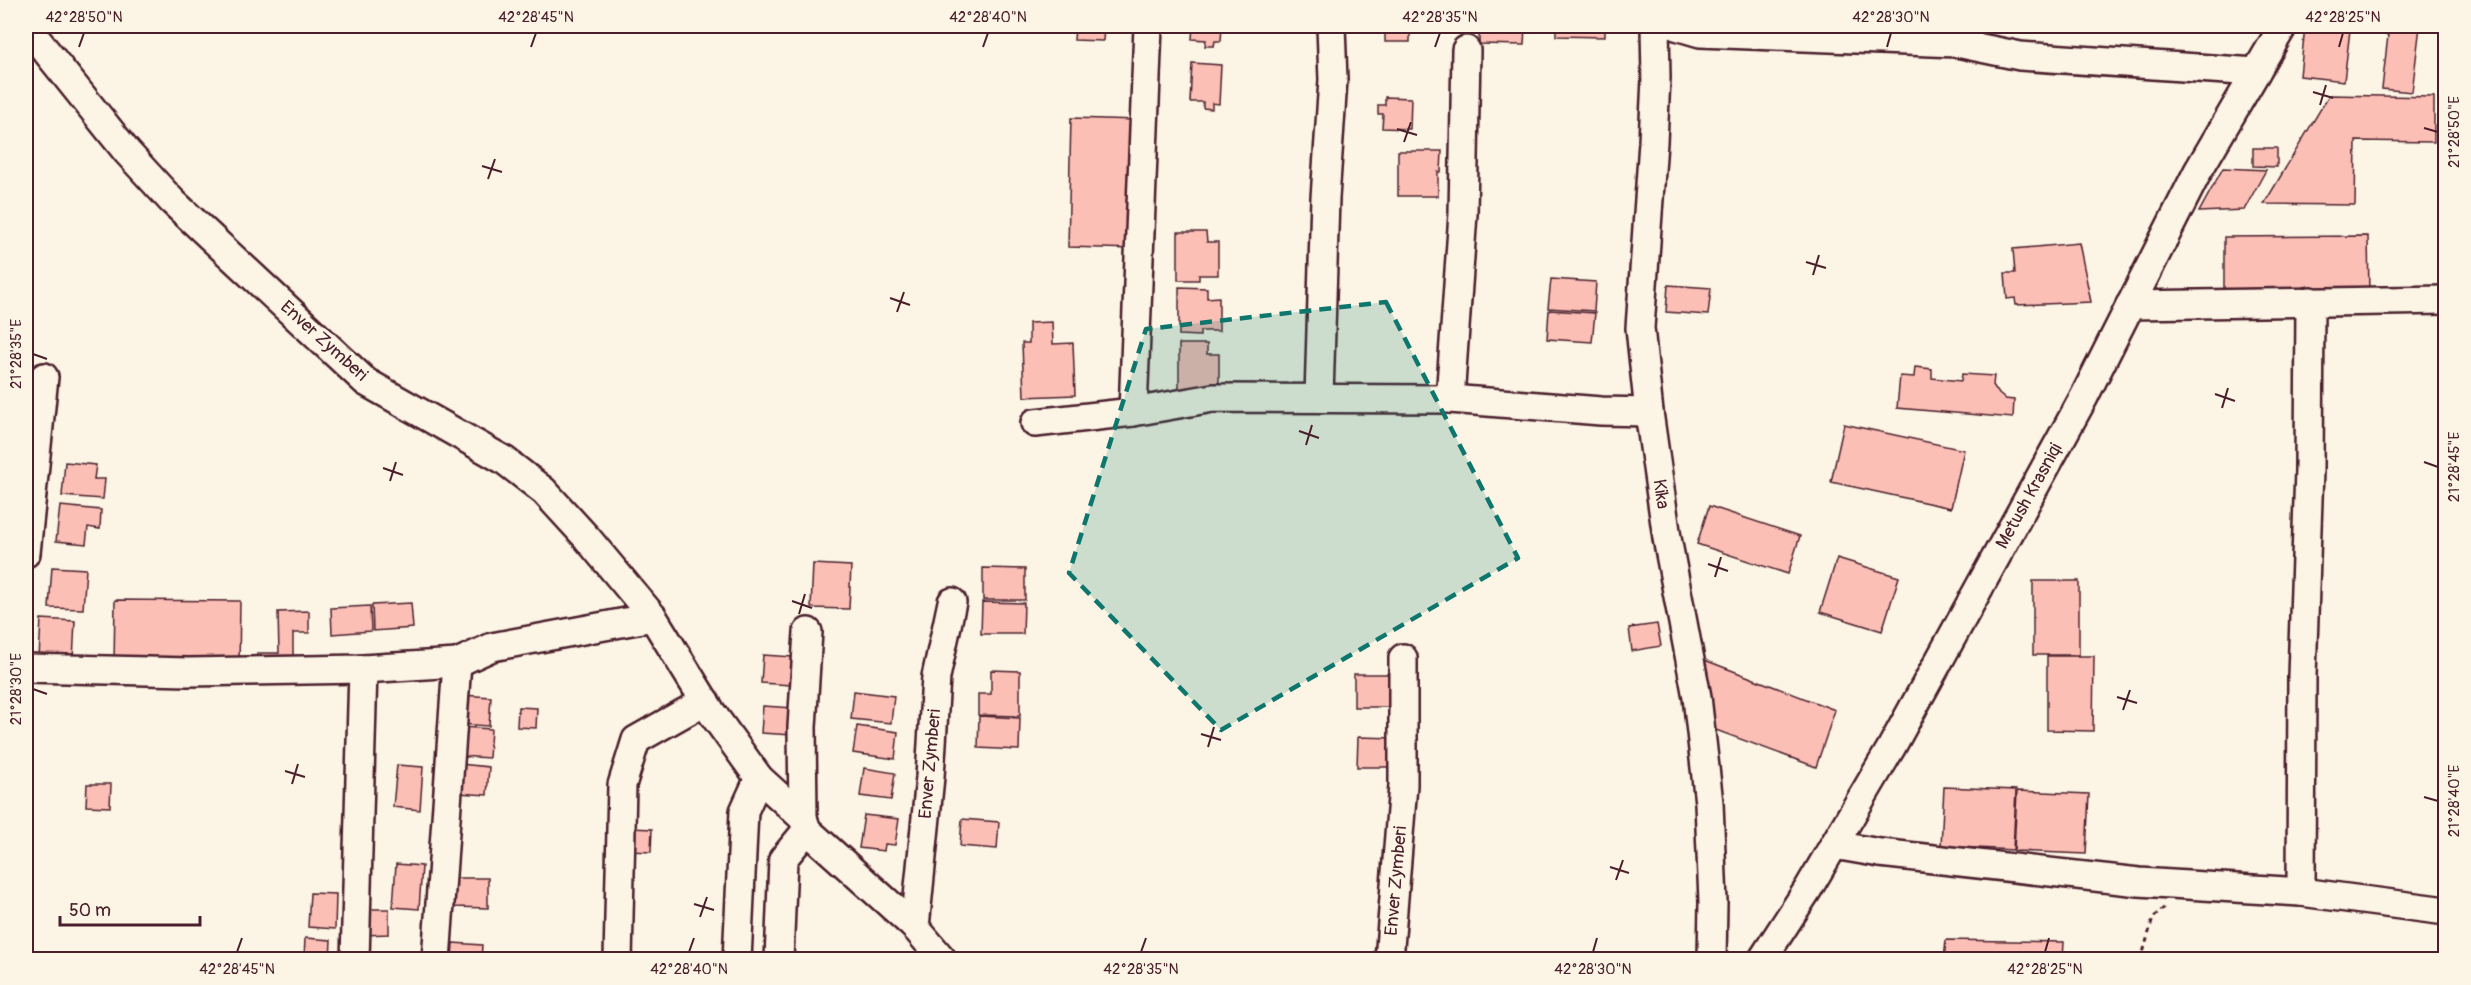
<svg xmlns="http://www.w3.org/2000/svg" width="2471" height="985" viewBox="0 0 2471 985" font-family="Pangolin,sans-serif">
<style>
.building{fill:#fbbfb6;stroke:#4a1f2b;stroke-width:1.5}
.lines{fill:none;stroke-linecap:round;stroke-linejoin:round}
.minor-casing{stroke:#4a1f2b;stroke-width:32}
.path{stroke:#4a1f2b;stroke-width:3;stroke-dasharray:4.5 4.5;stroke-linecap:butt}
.minor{stroke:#fcf5e5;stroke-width:27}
.marked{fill:#0f766e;fill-opacity:0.2;stroke:#0f766e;stroke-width:4.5;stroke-dasharray:12 8;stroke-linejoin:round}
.ticks{fill:none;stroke:#4a1f2b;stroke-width:2}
.labels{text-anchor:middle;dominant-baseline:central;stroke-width:6;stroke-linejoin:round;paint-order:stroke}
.street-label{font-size:18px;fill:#4a1f2b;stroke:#fcf5e5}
.neatline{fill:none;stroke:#4a1f2b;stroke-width:2}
.ticks-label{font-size:15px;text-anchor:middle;fill:#4a1f2b}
</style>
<rect width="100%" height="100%" fill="#fcf5e5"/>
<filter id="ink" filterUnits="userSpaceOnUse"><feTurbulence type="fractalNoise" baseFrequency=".0167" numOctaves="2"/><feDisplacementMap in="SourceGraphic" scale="12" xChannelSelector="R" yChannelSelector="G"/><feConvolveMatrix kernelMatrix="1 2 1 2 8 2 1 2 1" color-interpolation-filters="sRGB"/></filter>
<g filter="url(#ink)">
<g class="building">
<polygon points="1075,26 1104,26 1103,41 1074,40"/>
<polygon points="1193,26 1222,26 1221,41 1215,41 1214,46 1205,46 1206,40 1192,39"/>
<rect x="1385" y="26" width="25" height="16"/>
<polygon points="1479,26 1525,26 1524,45 1479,44"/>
<polygon points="1556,26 1605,26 1605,37 1556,36"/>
<polygon points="2305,26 2420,26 2412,92 2382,89 2388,35 2350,30 2344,81 2300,76"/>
<polygon points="1192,63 1221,65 1219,104 1212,103 1212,109 1203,108 1203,102 1190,102"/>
<polygon points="2329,95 2434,97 2434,142 2356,141 2355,205 2264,204"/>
<polygon points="1385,97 1411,98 1410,129 1382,128 1383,114 1378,114 1378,105 1385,105"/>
<polygon points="1071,118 1138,120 1134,249 1068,247"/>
<polygon points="2253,148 2277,148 2277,167 2253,166"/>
<polygon points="1398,151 1442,151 1441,172 1438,172 1438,196 1398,196"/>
<polygon points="2223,168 2266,170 2244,210 2199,212"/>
<polygon points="1178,232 1206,232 1207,242 1218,242 1218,275 1199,275 1199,280 1178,280"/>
<polygon points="2368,236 2369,293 2224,294 2224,237"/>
<polygon points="2079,243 2091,302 2016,305 2015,298 2007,299 2005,273 2015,273 2013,249"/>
<polygon points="1551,279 1596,282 1594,311 1548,308"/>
<polygon points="1668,285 1711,288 1708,315 1666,312"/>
<polygon points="1179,287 1207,288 1207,298 1219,297 1219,331 1200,331 1200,336 1179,335"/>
<polygon points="1549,310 1595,313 1592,342 1547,339"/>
<polygon points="1052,322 1053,344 1073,343 1075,395 1024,397 1022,343 1029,343 1029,323"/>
<polygon points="1179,344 1207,344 1207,354 1219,354 1219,387 1179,392"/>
<polygon points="1915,367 1932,369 1932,378 1961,381 1962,374 1994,376 1993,385 1999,394 2005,399 2014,400 2013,418 1897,408 1900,376 1914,377"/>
<polygon points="1844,424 1964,450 1951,508 1831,482"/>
<polygon points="65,462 96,465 94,479 105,479 103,499 62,496"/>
<polygon points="60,506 101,510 100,529 88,527 86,544 56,541"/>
<polygon points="1709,506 1800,536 1788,574 1697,544"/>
<polygon points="1837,558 1899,577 1882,631 1820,612"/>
<polygon points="813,564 851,566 849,609 811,608"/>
<polygon points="52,567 86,569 83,609 49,608"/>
<polygon points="983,568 1025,569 1025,600 983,600"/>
<rect x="2033" y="581" width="46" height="74"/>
<polygon points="115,600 240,601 239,668 114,666"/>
<polygon points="982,602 1024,603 1023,634 981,634"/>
<polygon points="411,603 413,628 373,631 372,605"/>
<polygon points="370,606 371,631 332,634 331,608"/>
<polygon points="309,611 309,633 293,633 293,664 258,665 257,653 279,653 278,612"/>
<polygon points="41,619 75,621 73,661 39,659"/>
<polygon points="1657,624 1661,646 1632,651 1629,628"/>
<polygon points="763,655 793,657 791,685 761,683"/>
<polygon points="2047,656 2094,656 2093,731 2047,730"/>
<polygon points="1702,659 1835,710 1816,767 1713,729"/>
<polygon points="991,670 1020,671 1020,716 978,715 978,694 991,694"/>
<polygon points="1354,674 1398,674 1397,707 1354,707"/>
<polygon points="854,691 894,696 891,723 851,719"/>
<polygon points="462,695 491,697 489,726 460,724"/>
<polygon points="763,706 793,708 792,735 761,733"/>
<polygon points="518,707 537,708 536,728 517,727"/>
<polygon points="979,716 1020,718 1019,750 978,748"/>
<polygon points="857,726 898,732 895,759 853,753"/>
<polygon points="462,727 491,729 489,758 460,756"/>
<polygon points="1358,737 1396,738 1396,767 1357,767"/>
<polygon points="460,764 489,767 487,795 458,793"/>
<polygon points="397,765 423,767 420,810 393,807"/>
<polygon points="864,768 895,773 891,800 860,796"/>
<polygon points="87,784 111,784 110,807 86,806"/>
<polygon points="1944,787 2016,790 2013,850 1941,846"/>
<polygon points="2017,791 2089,794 2086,854 2014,851"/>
<polygon points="864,815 899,819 895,845 885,844 884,851 859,848"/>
<polygon points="962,819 999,822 997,849 960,846"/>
<polygon points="631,828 652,829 651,852 630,851"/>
<polygon points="396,864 422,866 419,909 393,907"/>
<polygon points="454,878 488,878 488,908 454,907"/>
<polygon points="310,893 336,894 335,929 308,927"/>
<polygon points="364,909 389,909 389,934 364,935"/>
<polygon points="305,938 331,940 330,960 304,960"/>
<polygon points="1946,940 2064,942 2063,960 1944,960"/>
<polygon points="453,943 482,945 481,960 452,960"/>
</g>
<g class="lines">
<g class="minor-casing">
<g id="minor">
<polyline points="26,26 127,152 172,201 366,382 504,460 544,491 587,538 653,617 712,713 759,778 803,818 807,830 915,927 943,960"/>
<polyline points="1655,26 1656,78 1653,142 1640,328 1649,412 1667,538 1697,697 1709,803 1713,902 1712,960"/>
<polyline points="1676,26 1700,33 1957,43 2020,56 2256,72"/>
<polyline points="2130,305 2446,300"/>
<polyline points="1319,397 1325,198 1333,80 1331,26"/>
<polyline points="1450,399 1463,214 1466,50"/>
<polyline points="1133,412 1148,26"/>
<polyline points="1035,423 1133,412 1213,398 1450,399 1601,411 1649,412"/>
<polyline points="26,553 44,377"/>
<polyline points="26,668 188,672 363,669 457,663 492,647 653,617"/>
<polyline points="803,818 802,727 808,632"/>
<polyline points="1834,845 1880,853 2139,882 2301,892 2446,911"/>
<polyline points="2301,892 2302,676 2309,470 2310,301"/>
<polyline points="915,927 930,777 936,677 952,602"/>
<polyline points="355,960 363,669"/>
<polyline points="436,960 457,663"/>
<polyline points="618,960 622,785 636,740 705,701"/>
<polyline points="737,960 744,811 759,778"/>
<polyline points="779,960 783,859 807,830"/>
<polyline points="1389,960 1403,785 1403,658"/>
<polyline points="1762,960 1808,889 1891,748 2084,397 2198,171 2283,26"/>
</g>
</g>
<polyline class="path" points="2141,960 2153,918 2166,906"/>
<use href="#minor" class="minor"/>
</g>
</g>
<path class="marked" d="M1386,302L1518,558L1221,730L1069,573L1146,329Z"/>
<path class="ticks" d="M79,47L84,33M531,47L536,33M983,47L988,33M1435,47L1440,33M1887,47L1891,33M2339,47L2343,33M2313,92L2333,98M2320,105L2326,85M2424,128L2438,132M1397,129L1417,135M1404,142L1411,122M482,166L502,172M488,179L495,159M1806,262L1826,268M1813,275L1819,255M890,298L910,305M897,312L904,292M33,354L47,359M2215,394L2235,401M2222,408L2228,388M1299,431L1319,438M1306,445L1312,425M2424,462L2438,467M383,468L403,475M390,481L396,462M1708,564L1728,571M1715,577L1721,557M792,601L812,608M799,614L805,594M33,689L47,694M2117,697L2137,703M2123,710L2130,690M1201,734L1221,740M1208,747L1214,727M285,771L305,777M292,784L298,764M2424,797L2438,801M1610,867L1629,873M1616,880L1623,860M694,904L714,910M700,917L707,897M237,952L242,938M689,952L694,938M1141,952L1146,938M1593,952L1597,938M2045,952L2049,938"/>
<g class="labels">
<g class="street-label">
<text transform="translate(324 341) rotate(42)">Enver Zymberi</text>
<text transform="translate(1661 494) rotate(82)">Kika</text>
<text transform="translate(2029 496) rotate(-61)">Metush Krasniqi</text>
<text transform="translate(930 764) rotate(-85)">Enver Zymberi</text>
<text transform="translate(1396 881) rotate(-85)">Enver Zymberi</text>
</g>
</g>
<rect width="2471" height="985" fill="none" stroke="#fcf5e5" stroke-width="66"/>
<path d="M60 916v9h140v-9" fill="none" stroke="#4a1f2b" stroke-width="3"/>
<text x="69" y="916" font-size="18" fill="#4a1f2b" stroke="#fcf5e5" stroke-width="4.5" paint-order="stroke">50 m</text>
<rect x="33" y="33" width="2405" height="919" class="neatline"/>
<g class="ticks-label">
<text x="84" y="22">42°28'50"N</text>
<text x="536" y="22">42°28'45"N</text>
<text x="988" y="22">42°28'40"N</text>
<text x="1440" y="22">42°28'35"N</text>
<text x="1891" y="22">42°28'30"N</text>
<text x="2343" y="22">42°28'25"N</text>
<text transform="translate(2454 132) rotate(-90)" y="5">21°28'50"E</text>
<text transform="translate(16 354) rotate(-90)" y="5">21°28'35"E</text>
<text transform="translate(2454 467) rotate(-90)" y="5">21°28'45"E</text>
<text transform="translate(16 689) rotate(-90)" y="5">21°28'30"E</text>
<text transform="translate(2454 801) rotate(-90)" y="5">21°28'40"E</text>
<text x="237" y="974">42°28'45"N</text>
<text x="689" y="974">42°28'40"N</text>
<text x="1141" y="974">42°28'35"N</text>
<text x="1593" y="974">42°28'30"N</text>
<text x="2045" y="974">42°28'25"N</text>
</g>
</svg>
